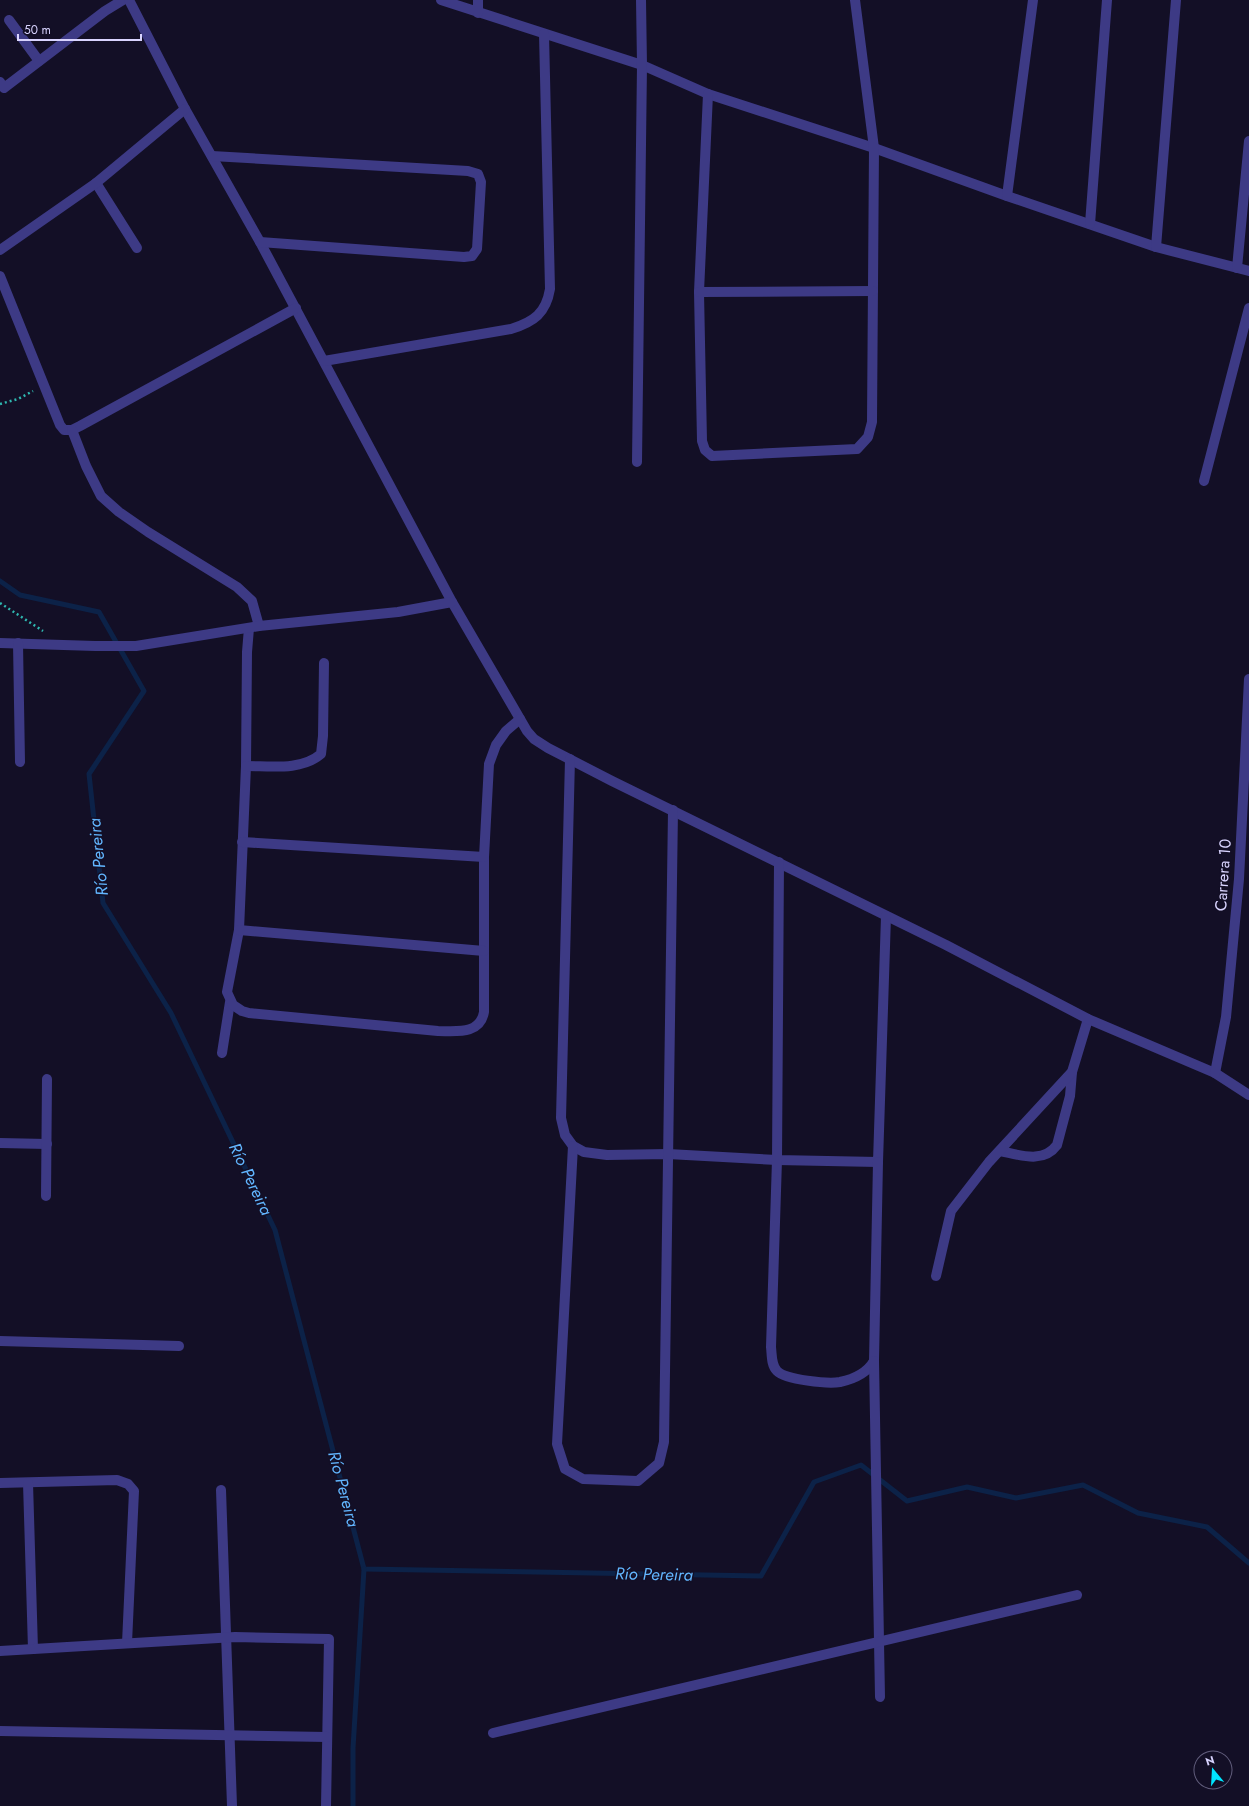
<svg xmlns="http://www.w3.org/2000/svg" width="1249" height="1806" viewBox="0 0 1249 1806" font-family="Jost,sans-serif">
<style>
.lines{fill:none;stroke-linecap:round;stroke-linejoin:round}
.stream{stroke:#0c2248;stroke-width:5}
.path{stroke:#2fb8b0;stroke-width:2.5;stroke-dasharray:2 3;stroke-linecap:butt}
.lane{stroke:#3d3a85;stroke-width:10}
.street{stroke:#3d3a85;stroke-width:10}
.labels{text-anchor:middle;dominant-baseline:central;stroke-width:3;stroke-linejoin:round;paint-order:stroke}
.street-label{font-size:16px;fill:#d9d4ff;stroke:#130f26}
.water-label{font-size:17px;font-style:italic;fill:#62b6ff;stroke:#130f26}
</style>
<rect width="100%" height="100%" fill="#130f26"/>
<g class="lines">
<g class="stream">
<polyline points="0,581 20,595 99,612 144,691 89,774 103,903 171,1013 275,1230 364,1569 761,1576 814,1482 861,1465 907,1501 967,1487 1016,1498 1083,1485 1138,1513 1207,1527 1249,1563"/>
<polyline points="353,1806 353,1748 364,1569"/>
</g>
<g class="path">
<polyline points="0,404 18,399 33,391"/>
<polyline points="0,603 43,631"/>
</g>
<g class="lane">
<polyline points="9,20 39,61"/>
<polyline points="0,82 4,88 105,11 123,0"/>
<polyline points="96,183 137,248"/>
<polyline points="1204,481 1249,308"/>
<polyline points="222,1053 230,1002"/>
<path d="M1000,1151C1020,1155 1043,1164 1057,1145L1070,1096L1072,1072"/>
<polyline points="936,1276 951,1211 989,1162 1072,1072 1088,1019"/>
</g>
<g class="street">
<polyline points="129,0 185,109 260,242 452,602 527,731 534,739 548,748 612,781 946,945 1088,1019 1215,1073 1249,1095"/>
<polyline points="441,0 642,65 708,94 874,148 1007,196 1156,247 1249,271"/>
<polyline points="478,0 478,13"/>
<polyline points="708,94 699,292 702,441 705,450 712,456 857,449 868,437 872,422 874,148 855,0"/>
<polyline points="212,156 468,171 478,174 481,182 477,249 472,256 464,257 260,242"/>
<polyline points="1007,196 1033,0"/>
<polyline points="1090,224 1107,0"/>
<polyline points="1156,247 1176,0"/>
<polyline points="0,250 96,183 185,109"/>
<polyline points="1237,268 1249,141"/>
<polyline points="0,276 60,425 64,430 72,430 80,426 296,308"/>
<polyline points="699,292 873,291"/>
<path d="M324,361L511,329C534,322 546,313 550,289L544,34"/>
<polyline points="72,430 86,466 101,496 119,512 148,532 237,587 252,601 259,626"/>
<polyline points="637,462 642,65 641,0"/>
<path d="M249,628L247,652L246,766L239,930L227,992L233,1005L242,1011L249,1013L438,1031C456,1031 480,1035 484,1012V857"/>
<polyline points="0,643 95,646 136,646 259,626 398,612 452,602"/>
<polyline points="18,643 20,762"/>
<polyline points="570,759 561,1118 565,1135 573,1146 584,1152 607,1155 668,1154 777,1160 878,1162 886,916"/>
<path d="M246,766C270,766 301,771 321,754L323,736L324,663"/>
<polyline points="242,842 484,857 489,764 496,745 506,731 520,719"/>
<path d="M779,862L777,1160L771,1347C772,1355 771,1365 777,1371C786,1380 828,1384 840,1382C854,1379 867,1373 874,1361L878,1162"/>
<polyline points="239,930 484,951"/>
<polyline points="1215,1073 1226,1017 1239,879 1249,679"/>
<polyline points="0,1143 47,1144"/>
<polyline points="573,1146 557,1444 565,1469 583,1479 638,1481 659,1463 664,1442 673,810"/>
<polyline points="46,1196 47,1079"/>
<polyline points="0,1341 179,1346"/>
<polyline points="874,1361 880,1697"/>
<polyline points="0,1483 117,1480 128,1484 134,1491 127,1643"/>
<polyline points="28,1483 33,1649"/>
<polyline points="221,1490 232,1806"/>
<polyline points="0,1651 235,1637 329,1639 326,1806"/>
<polyline points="0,1731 327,1737"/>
<polyline points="493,1733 1077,1595"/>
</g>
</g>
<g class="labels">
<g class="street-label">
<text transform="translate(1223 875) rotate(-86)">Carrera 10</text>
</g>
<g class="water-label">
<text transform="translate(98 857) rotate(-96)">Río Pereira</text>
<text transform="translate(251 1179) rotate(64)">Río Pereira</text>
<text transform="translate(344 1489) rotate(75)">Río Pereira</text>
<text transform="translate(654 1574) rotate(1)">Río Pereira</text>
</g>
</g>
<g transform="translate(1213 1770) rotate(342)"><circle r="19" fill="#130f26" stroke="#625e7d"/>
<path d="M0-3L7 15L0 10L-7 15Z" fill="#00e5ff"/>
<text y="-6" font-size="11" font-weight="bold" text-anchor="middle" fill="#d9d4ff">N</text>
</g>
<path d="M18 34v6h123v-6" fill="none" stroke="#d9d4ff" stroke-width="2"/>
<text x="24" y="34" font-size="12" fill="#d9d4ff" stroke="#130f26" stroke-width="3" paint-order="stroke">50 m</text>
</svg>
